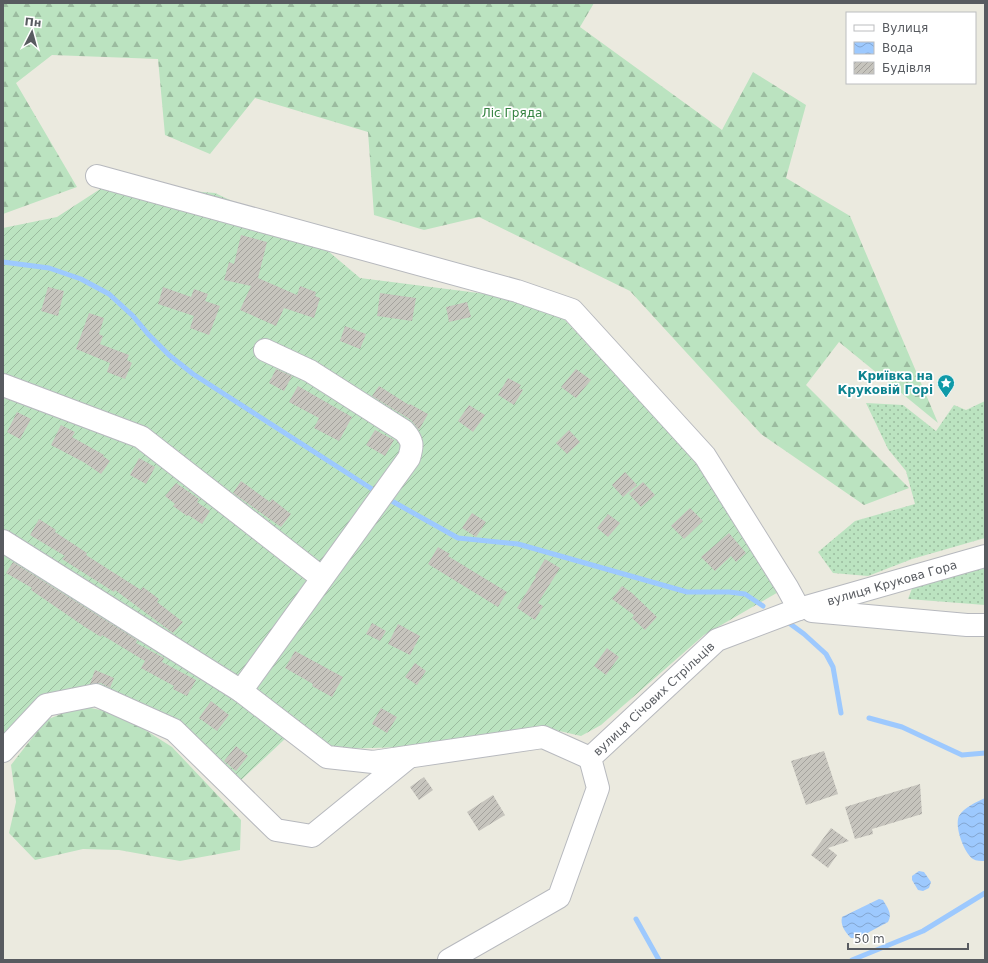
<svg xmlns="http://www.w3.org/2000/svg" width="988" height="963" viewBox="0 0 988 963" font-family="'DejaVu Sans',sans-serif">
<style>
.grass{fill:url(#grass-dots)}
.forest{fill:url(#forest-firs)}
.garden{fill:url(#garden-furrows)}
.water{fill:url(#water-waves)}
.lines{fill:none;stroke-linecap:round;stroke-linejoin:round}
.stream{stroke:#9dc9fe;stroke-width:5}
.building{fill:url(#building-hatch)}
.minor-casing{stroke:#b7b9be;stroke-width:24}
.minor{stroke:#fff;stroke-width:22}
.labels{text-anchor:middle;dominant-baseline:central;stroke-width:3.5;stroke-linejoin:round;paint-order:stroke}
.park-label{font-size:12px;fill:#358341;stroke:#fff}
.culture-label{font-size:12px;font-weight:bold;fill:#0d838f;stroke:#fff;text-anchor:end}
.street-label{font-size:12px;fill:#585b60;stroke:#fff}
</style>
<defs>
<pattern id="grass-dots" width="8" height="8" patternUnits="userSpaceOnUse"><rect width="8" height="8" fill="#bbe3c0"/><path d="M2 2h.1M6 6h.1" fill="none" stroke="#9bbb9f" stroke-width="1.8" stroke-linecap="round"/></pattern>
<pattern id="forest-firs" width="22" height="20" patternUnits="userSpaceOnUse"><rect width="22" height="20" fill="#bbe3c0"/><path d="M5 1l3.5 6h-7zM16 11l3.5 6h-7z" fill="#9bbb9f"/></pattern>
<pattern id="garden-furrows" width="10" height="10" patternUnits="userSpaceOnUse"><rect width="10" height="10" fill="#bbe3c0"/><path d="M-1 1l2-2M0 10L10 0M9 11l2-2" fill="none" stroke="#9bbb9f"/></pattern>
<pattern id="water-waves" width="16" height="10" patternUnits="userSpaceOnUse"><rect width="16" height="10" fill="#9dc9fe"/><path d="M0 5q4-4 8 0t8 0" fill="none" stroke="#83a6d1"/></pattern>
<pattern id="building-hatch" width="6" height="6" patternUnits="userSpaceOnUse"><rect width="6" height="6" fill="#c6c4bd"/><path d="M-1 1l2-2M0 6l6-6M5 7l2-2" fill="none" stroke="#a4a29d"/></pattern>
</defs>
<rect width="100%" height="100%" fill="#ebeadf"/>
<g class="grass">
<polygon points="985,401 985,538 912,559 868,576 833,573 818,552 855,521 915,504 906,471 888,449 866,403 903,405 936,431 954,405 966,410"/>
<polygon points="985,566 985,605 908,599 913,586"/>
</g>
<g class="forest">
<polygon points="3,3 594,3 580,27 722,130 753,72 806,105 786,178 850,216 938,423 839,342 806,385 909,488 864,505 761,434 630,291 479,217 424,230 374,215 368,132 255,98 210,154 165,135 158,59 52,55 16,83 77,187 3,214"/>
<polygon points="81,706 120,714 172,747 241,820 240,850 180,861 119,850 83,849 35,860 9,833 16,802 11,765 46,720"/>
</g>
<polygon class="garden" points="108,184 215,193 315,240 360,278 510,297 562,317 698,462 787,587 704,635 601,725 581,736 538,726 439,746 337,749 288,736 237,784 96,690 3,740 3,228 57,217"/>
<g class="water">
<path d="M985,798V861C981,861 976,861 973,859C964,853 954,826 959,816C964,807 977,802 985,798Z"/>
<polygon points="919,871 924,872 931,882 929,888 923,891 918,890 912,880 912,876"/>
<path d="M879,899L883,900C887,907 893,914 888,922L858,938H851C845,932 840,925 842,917Z"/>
</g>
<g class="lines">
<g class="stream">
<polyline points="3,262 49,268 81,279 109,294 133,316 148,334 169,355 193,374 372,489"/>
<polyline points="390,500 458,538 518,544 687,592 729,592 745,594 763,606"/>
<polyline points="789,623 804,634 826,654 833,667 841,713"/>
<polyline points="869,718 902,727 962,755 985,753"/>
<polyline points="636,919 659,960"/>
<polyline points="852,960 923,931 985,893"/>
</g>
</g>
<g class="building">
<polygon points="241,235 267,242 258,278 297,295 300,286 316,292 315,296 320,298 314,318 284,308 276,326 240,310 251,286 224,280 229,262 234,264"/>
<polygon points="48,287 64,291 58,316 41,311"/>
<polygon points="163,287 191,297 194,289 208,294 205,301 220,306 209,335 190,328 194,316 158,304"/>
<polygon points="380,293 416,298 412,321 377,316"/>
<polygon points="467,302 471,317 449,322 446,307"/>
<polygon points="89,313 104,318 99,334 103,336 100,344 129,355 127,360 132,363 125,379 107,372 110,363 76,349"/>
<polygon points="345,326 366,334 360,349 340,341"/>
<polygon points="276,369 292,376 284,391 269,383"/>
<polygon points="576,369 591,380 576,398 561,387"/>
<polygon points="508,378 521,385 519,388 523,390 514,405 498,395"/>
<polygon points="298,386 352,417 339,441 314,428 319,418 289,402"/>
<polygon points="379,386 409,405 410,404 428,414 419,430 411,420 372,396"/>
<polygon points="469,405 485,415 473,432 458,421"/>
<polygon points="17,412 31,419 20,439 7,432"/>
<polygon points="61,425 75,432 72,437 104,455 103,456 110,461 101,474 85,463 51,445"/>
<polygon points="375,430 394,440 385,456 366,445"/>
<polygon points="569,430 580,442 567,454 556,443"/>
<polygon points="139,458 155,467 146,484 130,475"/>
<polygon points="625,472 637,485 623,497 612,485"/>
<polygon points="241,481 270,502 272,499 291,514 281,527 233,493"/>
<polygon points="643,482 655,495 641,507 629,494"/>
<polygon points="176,483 199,499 197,502 210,511 202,524 188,515 187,516 173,506 175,504 165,496"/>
<polygon points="690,508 703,521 684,539 671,526"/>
<polygon points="472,513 486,522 476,537 462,528"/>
<polygon points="608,514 620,523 608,537 597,528"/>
<polygon points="39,519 56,530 55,532 87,553 86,555 141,590 143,587 159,599 157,602 183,622 173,633 115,590 114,592 62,559 65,556 30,535"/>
<polygon points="729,533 746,553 736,562 731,556 715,571 701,557"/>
<polygon points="438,547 450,554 448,556 507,592 498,607 428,564"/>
<polygon points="545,559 560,568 538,603 543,606 535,620 517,608 536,577 535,576"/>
<polygon points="13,562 137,640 136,643 164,658 162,662 196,680 187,696 173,689 174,686 141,668 145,661 102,635 101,637 85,627 31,590 32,588 6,573"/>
<polygon points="622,586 632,593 657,617 645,630 632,618 634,615 612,599"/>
<polygon points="372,623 386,631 380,641 366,634"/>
<polygon points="398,624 420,636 410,655 388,644"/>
<polygon points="607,648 619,657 606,675 594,666"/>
<polygon points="295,651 343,677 332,697 312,686 313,684 285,668"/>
<polygon points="415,663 426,671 417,685 405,677"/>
<polygon points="95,670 114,678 110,688 101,683 90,684"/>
<polygon points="211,701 229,715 217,731 199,718"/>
<polygon points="381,708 397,717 387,733 372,724"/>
<polygon points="236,746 248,756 236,771 224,761"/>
<polygon points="824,751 838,794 806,805 791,761"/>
<polygon points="424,777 433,790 419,800 410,787"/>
<polygon points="920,784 922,814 872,829 873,834 855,839 845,807"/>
<polygon points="493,795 505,815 479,831 467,812"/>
<polygon points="831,828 849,841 828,848 837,855 828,868 811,855"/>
</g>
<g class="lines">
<g class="minor-casing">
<g id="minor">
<polyline points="97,176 517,291 572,310 705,456 787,587 799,609"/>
<polyline points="3,385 141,437 322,578"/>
<polyline points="3,541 241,691 327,757 373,762 543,737 590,758"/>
<polyline points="812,611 967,625 985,625"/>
<path d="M241,691L409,458C413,445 413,441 404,431L310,371L265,350"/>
<polyline points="3,751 46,705 96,695 174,730 276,830 312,836 409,757"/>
<polyline points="449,960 559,897 598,788 590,758 717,640 799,609 985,556"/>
</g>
</g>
<use href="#minor" class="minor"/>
</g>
<defs>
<g id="sight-pin" transform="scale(0.9)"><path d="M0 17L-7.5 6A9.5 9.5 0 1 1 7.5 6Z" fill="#0f9aa8" stroke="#fff"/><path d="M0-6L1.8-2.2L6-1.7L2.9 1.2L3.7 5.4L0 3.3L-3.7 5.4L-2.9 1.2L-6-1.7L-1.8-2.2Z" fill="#fff"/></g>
</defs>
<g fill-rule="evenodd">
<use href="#sight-pin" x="946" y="383"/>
</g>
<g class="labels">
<g class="park-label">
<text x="512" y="113">Ліс Гряда</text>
</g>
<g class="culture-label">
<text x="933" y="376">Криївка на<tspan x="933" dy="14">Круковій Горі</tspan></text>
</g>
<g class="street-label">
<text transform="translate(892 583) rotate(-16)">вулиця Крукова Гора</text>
<text transform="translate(654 699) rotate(-43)">вулиця Січових Стрільців</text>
</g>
</g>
<rect width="988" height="963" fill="none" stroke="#585b60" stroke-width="8"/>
<rect x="846" y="12" width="130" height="72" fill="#ffffff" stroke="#bcbdbf"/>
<rect x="854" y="25" width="20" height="6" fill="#ffffff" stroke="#bcbdbf"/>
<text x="882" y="32" font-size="12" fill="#585b60">Вулиця</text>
<rect x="854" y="42" width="20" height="12" fill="url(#water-waves)" stroke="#bcbdbf"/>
<text x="882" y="52" font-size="12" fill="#585b60">Вода</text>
<rect x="854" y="62" width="20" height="12" fill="url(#building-hatch)" stroke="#bcbdbf"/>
<text x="882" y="72" font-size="12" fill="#585b60">Будівля</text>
<g transform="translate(32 32) rotate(6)" stroke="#ffffff" stroke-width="3" paint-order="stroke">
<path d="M0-3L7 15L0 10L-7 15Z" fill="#585b60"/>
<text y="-6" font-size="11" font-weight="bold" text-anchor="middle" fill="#585b60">Пн</text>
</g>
<path d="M848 943v6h120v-6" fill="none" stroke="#585b60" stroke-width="2"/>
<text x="854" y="943" font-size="12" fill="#585b60" stroke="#ffffff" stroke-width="3" paint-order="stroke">50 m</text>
</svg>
